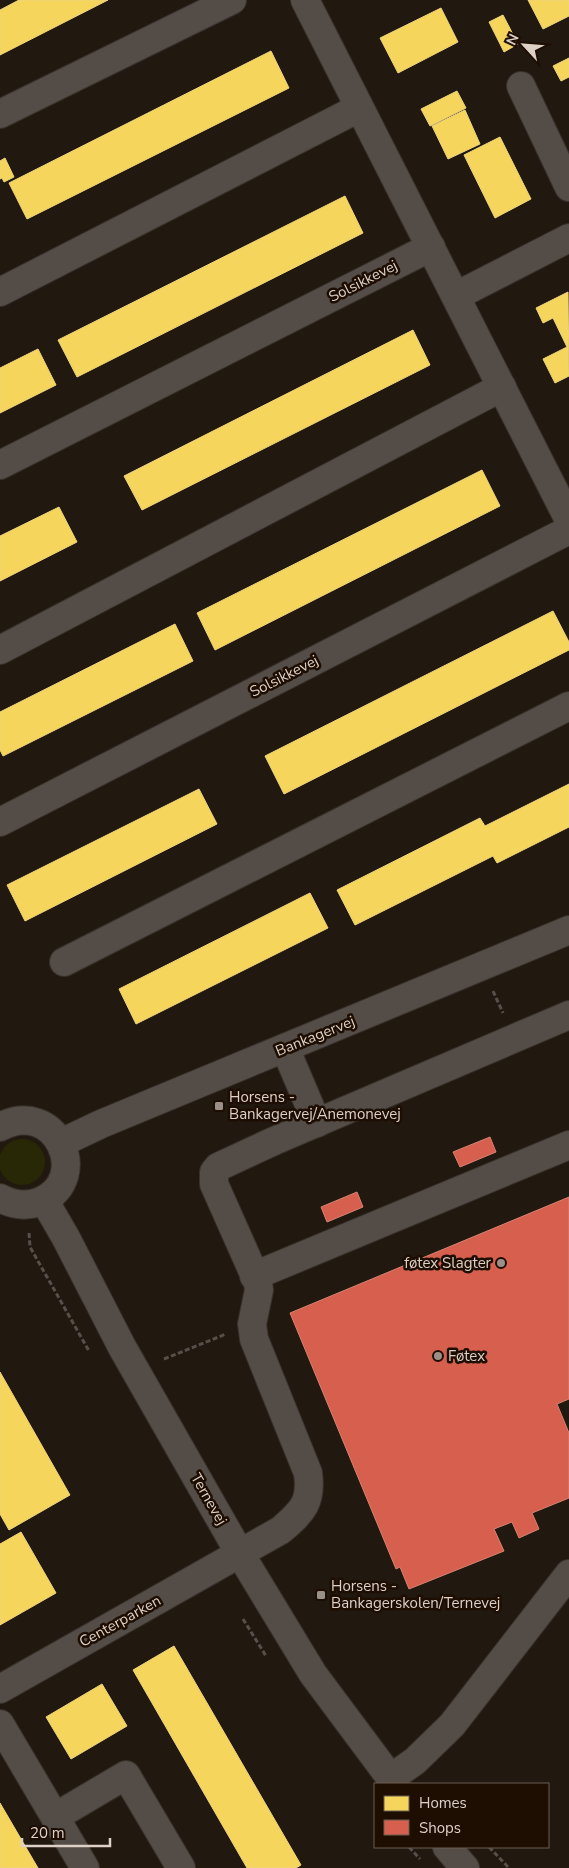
<svg xmlns="http://www.w3.org/2000/svg" width="569" height="1868" viewBox="0 0 569 1868" font-family="'Nunito Sans',sans-serif">
<style>
.green{fill:#282807}
.homes{fill:#f6d55c;stroke:#eed47c}
.shops{fill:#d6604d;stroke:#d88272}
.lines{fill:none;stroke-linecap:round;stroke-linejoin:round}
.minor-casing{stroke:#39312c;stroke-width:30}
.path{stroke:#574f4a;stroke-width:3;stroke-dasharray:5 2.5;stroke-linecap:butt}
.minor{stroke:#534c47;stroke-width:28}
.poi-dot{fill:#9b9087;stroke:#1e0e02;stroke-width:2}
.labels{text-anchor:middle;dominant-baseline:central;stroke-width:5;stroke-linejoin:round;paint-order:stroke}
.street-label{font-size:15px;fill:#ddd0c7;stroke:#1e0e02}
.poi-label{font-size:15px;fill:#ddd0c7;stroke:#1e0e02;text-anchor:start}
</style>
<rect width="100%" height="100%" fill="#211810"/>
<circle class="green" cx="22" cy="1162" r="23"/>
<g class="homes">
<polygon points="19,0 108,0 0,55 0,10"/>
<polygon points="528,0 569,0 569,16 543,29"/>
<polygon points="441,8 458,42 398,73 380,38"/>
<polygon points="503,15 518,44 504,52 489,22"/>
<polygon points="271,51 289,88 27,219 9,183"/>
<polygon points="569,58 569,77 561,81 553,66"/>
<polygon points="457,91 466,108 430,126 421,109"/>
<polygon points="465,110 480,144 448,159 432,126"/>
<polygon points="500,137 531,199 495,218 464,155"/>
<polygon points="5,158 14,177 4,182 2,178 0,179 0,161"/>
<polygon points="345,196 363,233 77,377 58,340"/>
<polygon points="568,292 569,376 555,383 543,359 567,347 553,318 543,323 536,308"/>
<polygon points="413,330 430,365 142,510 124,476"/>
<polygon points="38,349 56,385 0,413 0,368"/>
<polygon points="482,470 500,506 215,650 197,613"/>
<polygon points="59,507 77,542 0,581 0,536"/>
<polygon points="553,611 569,642 569,650 284,794 265,756"/>
<polygon points="175,624 193,661 3,756 0,750 0,712"/>
<polygon points="569,784 569,827 497,863 493,856 355,925 337,890 480,818 485,826"/>
<polygon points="199,789 217,824 25,921 7,885"/>
<polygon points="310,893 328,928 136,1024 119,989"/>
<polygon points="0,1372 70,1495 9,1530 0,1514"/>
<polygon points="21,1532 56,1593 0,1625 0,1544"/>
<polygon points="174,1646 301,1865 296,1868 247,1868 133,1670"/>
<polygon points="102,1684 127,1726 71,1759 46,1717"/>
<polygon points="0,1803 38,1868 0,1868"/>
</g>
<g class="shops">
<polygon points="490,1137 496,1152 460,1167 453,1152"/>
<polygon points="357,1192 363,1207 327,1222 321,1207"/>
<polygon points="569,1197 569,1399 557,1404 569,1433 569,1498 532,1513 539,1529 519,1538 512,1522 494,1529 504,1551 409,1589 400,1567 396,1569 290,1313"/>
</g>
<g class="lines">
<g class="minor-casing">
<g id="minor">
<polyline points="305,0 569,520"/>
<polyline points="521,86 569,187"/>
<polyline points="0,114 232,0"/>
<polyline points="0,292 359,108"/>
<polyline points="456,296 569,238"/>
<polyline points="0,465 431,247"/>
<polyline points="0,650 502,387"/>
<polyline points="0,822 569,530"/>
<polyline points="64,962 569,706"/>
<polyline points="285,1048 317,1123"/>
<path d="M0,1127C55,1097 93,1178 41,1201C27,1207 13,1205 0,1198"/>
<polyline points="61,1143 101,1124 569,930"/>
<polyline points="44,1200 66,1238 122,1347 239,1552 313,1674 395,1784"/>
<polyline points="254,1276 569,1145"/>
<path d="M0,1689L281,1530C303,1511 312,1502 308,1473L254,1339L252,1324L259,1290L258,1283L214,1184V1172L218,1167L274,1141L569,1015"/>
<polyline points="0,1724 85,1868"/>
<polyline points="391,1778 415,1761 452,1725 569,1574"/>
<polyline points="55,1817 126,1775 181,1868"/>
<polyline points="447,1847 465,1868"/>
</g>
</g>
<g class="path">
<polyline points="493,991 503,1013"/>
<polyline points="29,1233 30,1247 89,1351"/>
<polyline points="164,1359 226,1334"/>
<polyline points="243,1619 266,1656"/>
<polyline points="409,1847 420,1859"/>
<polyline points="489,1847 509,1868"/>
</g>
<use href="#minor" class="minor"/>
</g>
<g class="poi-dot">
<rect x="214" y="1101" width="10" height="10" rx="2.5"/>
<circle cx="501" cy="1263" r="5"/>
<circle cx="438" cy="1356" r="5"/>
<rect x="316" y="1590" width="10" height="10" rx="2.5"/>
</g>
<g class="labels">
<g class="street-label">
<text transform="translate(363 281) rotate(-27)">Solsikkevej</text>
<text transform="translate(284 676) rotate(-27)">Solsikkevej</text>
<text transform="translate(315 1036) rotate(-22)">Bankagervej</text>
<text transform="translate(209 1499) rotate(60)">Ternevej</text>
<text transform="translate(120 1621) rotate(-29)">Centerparken</text>
</g>
<g class="poi-label">
<text x="229" y="1097">Horsens -<tspan x="229" dy="17">Bankagervej/Anemonevej</tspan></text>
<text x="491" y="1263" text-anchor="end">føtex Slagter</text>
<text x="448" y="1356">Føtex</text>
<text x="331" y="1586">Horsens -<tspan x="331" dy="17">Bankagerskolen/Ternevej</tspan></text>
</g>
</g>
<rect x="374" y="1783" width="175" height="65" fill="#1e0e02" stroke="#6a5c51"/>
<rect x="384" y="1796" width="25" height="15" fill="#f6d55c" stroke="#6a5c51"/>
<text x="419" y="1808" font-size="15" fill="#ddd0c7">Homes</text>
<rect x="384" y="1820" width="25" height="15" fill="#d6604d" stroke="#6a5c51"/>
<text x="419" y="1833" font-size="15" fill="#ddd0c7">Shops</text>
<g transform="translate(524 45) rotate(296)" stroke="#1e0e02" stroke-width="4" paint-order="stroke">
<path d="M0-4L9 19L0 12L-9 19Z" fill="#ddd0c7"/>
<text y="-8" font-size="14" font-weight="bold" text-anchor="middle" fill="#ddd0c7">N</text>
</g>
<path d="M22 1838v8h88v-8" fill="none" stroke="#ddd0c7" stroke-width="2.5"/>
<text x="30" y="1838" font-size="15" fill="#ddd0c7" stroke="#1e0e02" stroke-width="4" paint-order="stroke">20 m</text>
</svg>
